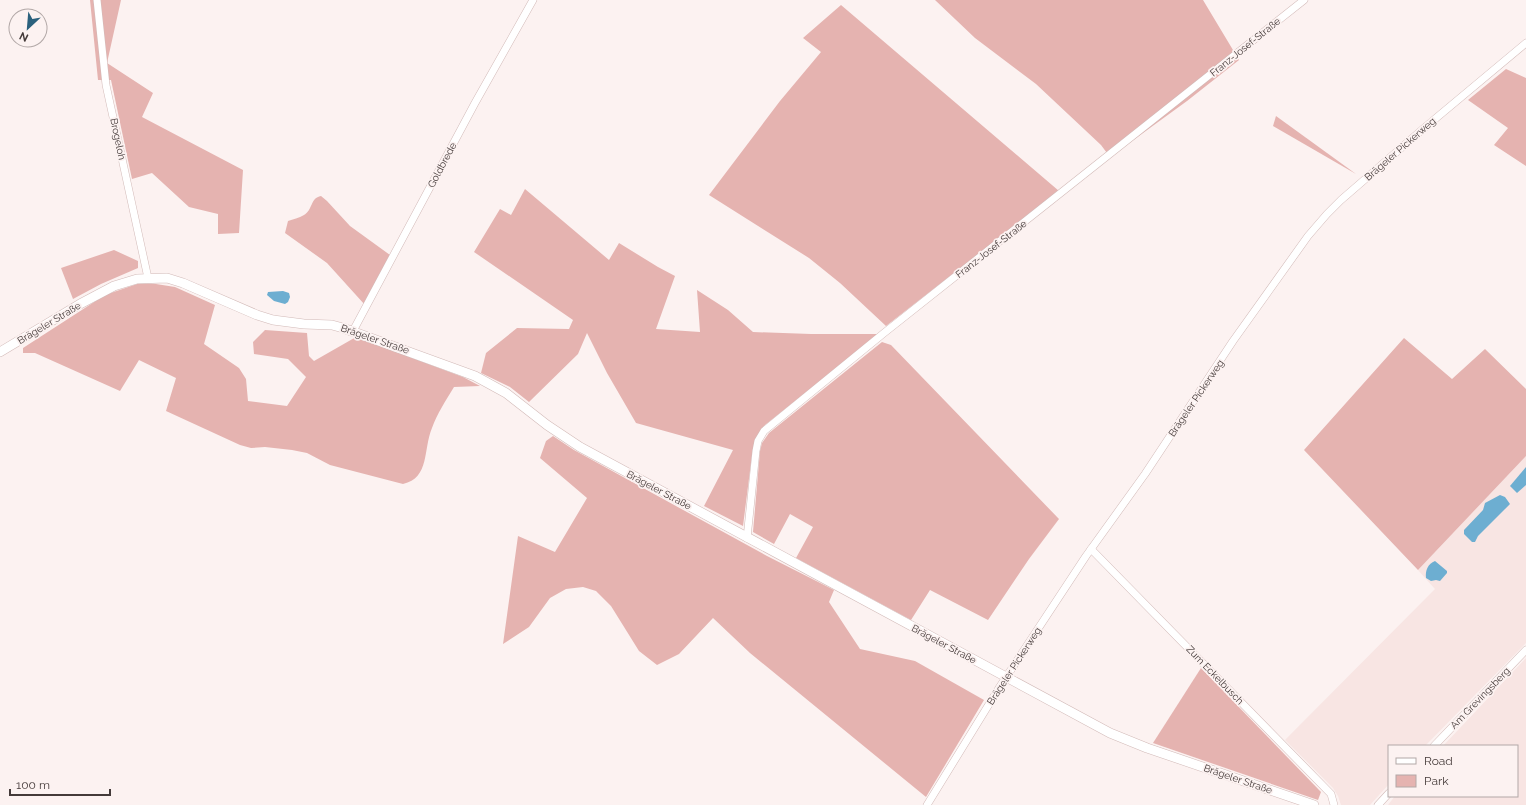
<svg xmlns="http://www.w3.org/2000/svg" width="1526" height="805" viewBox="0 0 1526 805" font-family="Raleway,sans-serif">
<style>
.built{fill:#f8e5e3}
.green{fill:#e5b3b0}
.water{fill:#6daed1}
.lines{fill:none;stroke-linecap:round;stroke-linejoin:round}
.minor-casing{stroke:#d2bab8;stroke-width:8}
.tertiary-casing{stroke:#d2bab8;stroke-width:10}
.minor{stroke:#fff;stroke-width:7}
.tertiary{stroke:#fff;stroke-width:9}
.labels{text-anchor:middle;dominant-baseline:central;stroke-width:3.5;stroke-linejoin:round;paint-order:stroke}
.street-label{font-size:10px;fill:#443a39;stroke:#fcf2f1}
</style>
<rect width="100%" height="100%" fill="#fcf2f1"/>
<g class="built">
<polygon points="1526,456 1526,643 1425,746 1389,746 1389,784 1370,805 1341,805 1338,796 1333,788 1285,740 1435,589 1418,570"/>
<polygon points="1526,658 1526,805 1388,805 1395,796 1517,796 1517,746 1443,746"/>
</g>
<g class="green">
<polygon points="90,0 121,0 107,63 153,93 142,117 243,170 239,233 218,234 218,214 189,207 152,173 132,179 111,80 98,80"/>
<polygon points="935,0 1203,0 1239,60 1187,101 1110,157 1101,145 1036,84 975,38"/>
<polygon points="841,5 1059,191 886,326 840,283 809,258 709,195 780,101 821,52 803,38"/>
<polygon points="1506,69 1526,78 1526,166 1494,145 1508,128 1468,100"/>
<polygon points="1276,116 1356,174 1273,126"/>
<polygon points="525,189 609,260 619,243 658,267 675,276 656,329 700,332 697,290 728,310 753,332 811,334 879,334 765,425 756,439 752,455 743,526 704,506 733,450 636,423 607,373 587,333 578,354 529,402 510,387 481,373 486,353 517,328 569,329 573,320 474,252 500,209 511,215"/>
<path d="M321,196L327,201L350,226L390,255L365,305L327,263L285,233L288,221C293,219 299,218 304,215C313,210 310,198 321,196Z"/>
<polygon points="114,250 138,261 138,268 101,284 73,299 61,268"/>
<path d="M140,283L156,284L175,287L215,305L204,344L239,368L246,379L248,401L287,406L306,377L288,359L254,354L253,342L265,330L307,333L309,356L314,361L356,337L463,377L480,386L454,387C446,400 437,414 432,428C423,449 430,478 403,484L330,465L307,453L292,450L265,447L251,448L240,445L166,411L176,378L139,360L120,391L35,353H23V348L105,295Z"/>
<polygon points="1404,338 1452,379 1485,349 1526,389 1526,456 1418,570 1304,450"/>
<polygon points="882,342 891,345 1059,519 1029,559 988,620 930,590 911,620 796,558 813,527 790,514 774,544 753,532 760,451 762,443 769,433"/>
<polygon points="553,436 574,450 767,556 834,590 829,602 860,649 915,661 984,700 926,797 750,653 713,618 679,654 657,665 639,651 611,606 596,591 583,587 566,589 550,598 529,627 503,644 518,536 555,552 587,498 540,458 546,441"/>
<polygon points="1201,668 1321,792 1318,800 1153,743"/>
</g>
<g class="water">
<polygon points="283,291 289,293 290,297 288,302 285,304 274,301 267,295 268,292"/>
<polygon points="1526,467 1526,485 1517,493 1510,486"/>
<polygon points="1500,495 1505,497 1510,504 1478,536 1475,542 1472,542 1464,534 1464,530 1483,510 1485,503"/>
<path d="M1435,561L1447,571V573L1440,581L1436,580L1431,581L1426,578C1425,570 1428,564 1435,561Z"/>
</g>
<g class="lines">
<g class="minor-casing">
<g id="minor">
<polyline points="97,0 106,85 148,278"/>
<polyline points="353,331 475,103 533,0"/>
<polyline points="747,538 756,451 758,441 764,431 884,333 1304,0"/>
<polyline points="1091,549 1331,794 1334,805"/>
<polyline points="1434,746 1526,650"/>
<polyline points="927,805 999,688 1086,556 1145,474 1233,341 1308,236 1327,214 1341,200 1423,129 1526,43"/>
<polyline points="1378,805 1389,793"/>
</g>
</g>
<g class="tertiary-casing">
<polyline id="tertiary" points="0,352 80,304 114,286 137,279 167,278 183,283 257,315 273,320 304,324 332,325 343,328 475,376 506,393 547,425 580,447 1110,733 1147,748 1314,805"/>
</g>
<use href="#minor" class="minor"/>
<use href="#tertiary" class="tertiary"/>
</g>
<g class="labels">
<g class="street-label">
<text transform="translate(1245 47) rotate(-39)">Franz-Josef-Straße</text>
<text transform="translate(118 139) rotate(78)">Brogeloh</text>
<text transform="translate(1400 149) rotate(-41)">Brägeler Pickerweg</text>
<text transform="translate(442 165) rotate(-62)">Goldbrede</text>
<text transform="translate(991 249) rotate(-38)">Franz-Josef-Straße</text>
<text transform="translate(49 323) rotate(-31)">Brägeler Straße</text>
<text transform="translate(375 339) rotate(19)">Brägeler Straße</text>
<text transform="translate(1196 398) rotate(-56)">Brägeler Pickerweg</text>
<text transform="translate(659 490) rotate(28)">Brägeler Straße</text>
<text transform="translate(944 644) rotate(28)">Brägeler Straße</text>
<text transform="translate(1014 666) rotate(-57)">Brägeler Pickerweg</text>
<text transform="translate(1215 675) rotate(46)">Zum Eckelbusch</text>
<text transform="translate(1480 698) rotate(-46)">Am Grevingsberg</text>
<text transform="translate(1238 779) rotate(19)">Brägeler Straße</text>
</g>
</g>
<rect x="1388" y="745" width="130" height="52" fill="#fcf2f1" stroke="#b2a8a7"/>
<rect x="1396" y="758" width="20" height="6" fill="#ffffff" stroke="#b2a8a7"/>
<text x="1424" y="765" font-size="12" fill="#443a39">Road</text>
<rect x="1396" y="775" width="20" height="12" fill="#e5b3b0" stroke="#b2a8a7"/>
<text x="1424" y="785" font-size="12" fill="#443a39">Park</text>
<g transform="translate(28 28) rotate(206)"><circle r="19" fill="#fcf2f1" stroke="#b2a8a7"/>
<path d="M0-3L7 15L0 10L-7 15Z" fill="#2b617d"/>
<text y="-6" font-size="11" font-weight="bold" text-anchor="middle" fill="#443a39">N</text>
</g>
<path d="M10 789v6h100v-6" fill="none" stroke="#443a39" stroke-width="2"/>
<text x="16" y="789" font-size="12" fill="#443a39" stroke="#fcf2f1" stroke-width="3" paint-order="stroke">100 m</text>
</svg>
